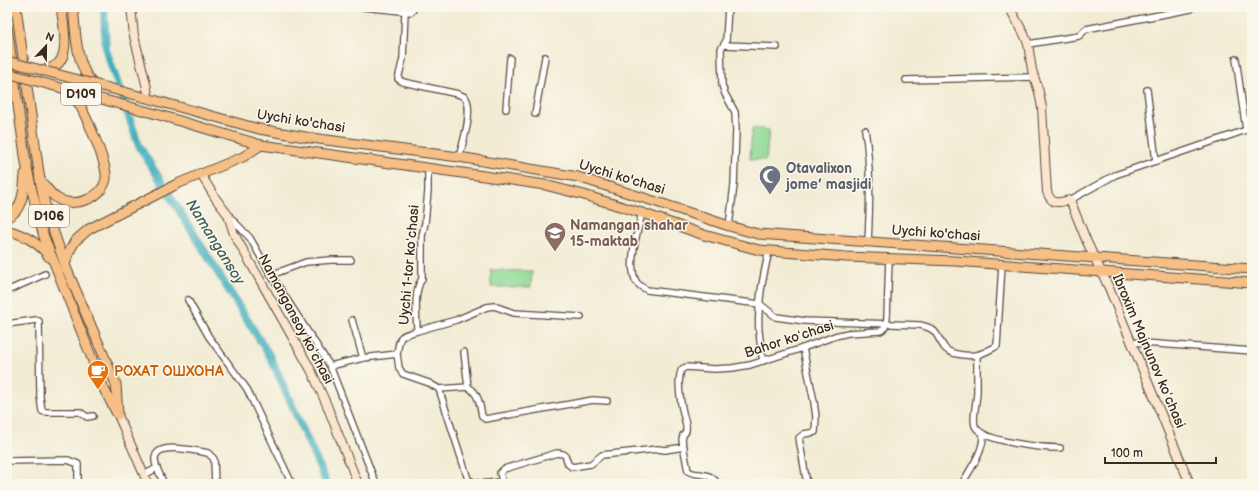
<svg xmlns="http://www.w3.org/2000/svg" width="1259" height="491" viewBox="0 0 1259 491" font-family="'Balsamiq Sans',sans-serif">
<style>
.grass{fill:#8ed995;stroke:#64825a}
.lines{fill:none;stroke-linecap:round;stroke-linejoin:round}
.canal{stroke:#3eadbc;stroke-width:8}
.street-casing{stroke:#564739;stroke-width:8}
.secondary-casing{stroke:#564739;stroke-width:10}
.primary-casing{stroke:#564739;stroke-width:11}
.street{stroke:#fff;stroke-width:5.5}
.secondary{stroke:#fbe5cf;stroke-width:8}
.primary{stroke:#f5bf86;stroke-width:9}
.primary-bridge-casing{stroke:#564739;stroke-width:11;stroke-linecap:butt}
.primary-bridge{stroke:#f5bf86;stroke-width:9}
.labels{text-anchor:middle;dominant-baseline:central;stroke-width:3;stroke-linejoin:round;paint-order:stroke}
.shield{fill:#fbf7ec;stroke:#75685c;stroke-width:1}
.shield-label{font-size:13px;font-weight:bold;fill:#3b2a1e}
.street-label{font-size:14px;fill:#3b2a1e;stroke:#fbf7ec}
.worship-label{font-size:14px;font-weight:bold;fill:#5b616d;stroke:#fbf7ec;text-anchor:start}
.education-label{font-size:14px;font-weight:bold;fill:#785e54;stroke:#fbf7ec;text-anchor:start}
.food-label{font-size:14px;font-weight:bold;fill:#c56008;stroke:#fbf7ec;text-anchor:start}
.water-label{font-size:15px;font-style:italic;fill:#3c5e5d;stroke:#fbf7ec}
</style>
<rect width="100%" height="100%" fill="#fbf7ec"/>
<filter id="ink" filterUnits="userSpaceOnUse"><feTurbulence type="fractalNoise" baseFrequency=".025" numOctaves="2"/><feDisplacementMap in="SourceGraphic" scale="8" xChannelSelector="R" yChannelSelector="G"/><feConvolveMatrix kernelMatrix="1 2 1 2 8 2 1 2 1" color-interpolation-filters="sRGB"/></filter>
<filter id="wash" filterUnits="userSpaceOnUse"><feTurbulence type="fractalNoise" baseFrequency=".012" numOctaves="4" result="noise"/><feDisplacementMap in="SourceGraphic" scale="16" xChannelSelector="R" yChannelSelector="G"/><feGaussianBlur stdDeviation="0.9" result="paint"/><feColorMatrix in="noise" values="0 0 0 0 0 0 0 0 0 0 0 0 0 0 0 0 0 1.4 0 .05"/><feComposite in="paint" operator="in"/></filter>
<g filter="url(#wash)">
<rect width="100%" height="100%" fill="#f2ecd4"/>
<g class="grass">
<polygon points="752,128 769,130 766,160 750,159"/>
<polygon points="491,270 532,271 531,287 491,287"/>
</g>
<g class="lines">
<polyline class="canal" points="104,7 106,50 139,146 271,358 327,484"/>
</g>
</g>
<g filter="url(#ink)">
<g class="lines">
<g class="street-casing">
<g id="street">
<polyline points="363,7 411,12 413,10 414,7"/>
<polyline points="728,7 726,41 721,49 722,85 725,94 735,112 736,130 734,185 729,226"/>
<path d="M405,12L403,59L398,79L403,82L458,94L465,97C474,109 463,143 459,157"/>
<polyline points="1028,44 1079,36 1086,29 1191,9 1192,7"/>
<polyline points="724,45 777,47"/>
<polyline points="1236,59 1246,130"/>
<polyline points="906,80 1035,77"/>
<polyline points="1147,90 1156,161"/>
<polyline points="506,109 510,58"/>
<polyline points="535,114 545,57"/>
<path d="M865,130C871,168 870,204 868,242"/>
<polyline points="1070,200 1115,175 1252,128"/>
<path d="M642,213C638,230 626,267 637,283C640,286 643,288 647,290L760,304L776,317L805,321L920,325C938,329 935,334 944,347C949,355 968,356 976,355C983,354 991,349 997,346L1002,265"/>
<polyline points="228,215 250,238 271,275 330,366 376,484"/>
<polyline points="271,275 306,262 331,260 351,260"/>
<polyline points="7,291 45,274"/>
<polyline points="188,300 209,337 247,389 292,484"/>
<polyline points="352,320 363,358"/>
<polyline points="7,324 36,320 39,321 40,397 42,411 44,412 80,412 87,417 93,416"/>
<polyline points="417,331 456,320 487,307 494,306 514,313 581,317"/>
<polyline points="1131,342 1252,351"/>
<polyline points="803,348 814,402 816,417 815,432 804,434 799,438 807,484"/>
<polyline points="464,352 468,387"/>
<path d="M397,354C400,335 399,336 417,331C417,317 413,291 422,279V236L425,223L428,191V168"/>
<path d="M977,355C977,367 977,380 977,392C977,400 972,419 975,426C982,442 1043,448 1060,448"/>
<path d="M763,361C761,351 760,341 759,331C757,304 763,277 769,251"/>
<path d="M330,366L363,358L397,354L399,368L403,374L429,383L439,389L468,479C477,487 491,482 502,482"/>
<path d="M439,389L468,387C479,393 480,406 482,416L485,419L593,400L607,401"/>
<polyline points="7,461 68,460 78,464 78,484"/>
<polyline points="157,468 164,484"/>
<path d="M144,475L157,468C145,439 189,450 203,452L208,453L214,459L215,484"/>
<polyline points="503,484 500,473 504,469 557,453 563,454 565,455 568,464 572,467 591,464 602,455 658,449 665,450 684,447"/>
<path d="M718,484C708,470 697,477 688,471L682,440L683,435C685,433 686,433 686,430C687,425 685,421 684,417C681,406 676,379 682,369L686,367L715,369L732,368L750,365L803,348L835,336L848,333L880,331C886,329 886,324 887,318L889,259"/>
<path d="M962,484C970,469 984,452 983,434"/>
</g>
</g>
<g class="secondary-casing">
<g id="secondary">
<polyline points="131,7 134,36 147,88 148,98"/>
<path d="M1009,7L1024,34L1028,44L1032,70L1039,92L1042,108L1047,192C1052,205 1057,203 1070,200L1087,242L1109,288L1190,484"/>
<polyline points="200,173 216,199 228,215 234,234 311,370 326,403 358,484"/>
<polyline points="118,415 148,484"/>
</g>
</g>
<g class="primary-casing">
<g id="primary">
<polyline points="16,7 40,180 46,209 65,265 116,384 118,415"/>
<path d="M73,7C76,33 75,62 92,83"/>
<polyline points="7,27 26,163 32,191 44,237 104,389 116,412"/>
<path d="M41,70C45,69 50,69 53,67C72,59 63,23 61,7"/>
<polyline points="143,97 259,129 311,138 459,157 578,177 666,205 729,226 758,234 1252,269"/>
<polyline points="156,114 261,145 491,177 545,185 584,195 642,213 704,235 759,250 846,257 955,261 1252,283"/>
<path d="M41,181C46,187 51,195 58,199C74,208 102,199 106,179C108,165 88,121 81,107C77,100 72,95 67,90"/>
<path d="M7,217C23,212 24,188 25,174"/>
<path d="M7,230C22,234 40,243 49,257"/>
<polyline points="65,265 69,252 75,241 89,229 177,184 243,157 261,145"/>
</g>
</g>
<use href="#street" class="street"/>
<use href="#secondary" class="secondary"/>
<use href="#primary" class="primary"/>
<g class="primary-bridge-casing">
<g id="primary-bridge">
<polyline points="7,61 143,97"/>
<polyline points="7,73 156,114"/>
</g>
</g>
<use href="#primary-bridge" class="primary-bridge"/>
</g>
</g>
<defs>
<g id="mosque-pin" transform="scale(1.15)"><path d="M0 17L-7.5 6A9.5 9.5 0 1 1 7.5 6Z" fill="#6b7280" stroke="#fbf7ec"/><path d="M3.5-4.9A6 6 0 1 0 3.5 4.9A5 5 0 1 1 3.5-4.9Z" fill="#fff"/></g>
<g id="school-pin" transform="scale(1.15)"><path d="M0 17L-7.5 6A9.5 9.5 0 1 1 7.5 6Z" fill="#8d6e63" stroke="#fbf7ec"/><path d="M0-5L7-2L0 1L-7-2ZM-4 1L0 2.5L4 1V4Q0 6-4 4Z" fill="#fff"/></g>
<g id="cafe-pin" transform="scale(1.15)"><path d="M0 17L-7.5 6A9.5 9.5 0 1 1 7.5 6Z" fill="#e8710a" stroke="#fbf7ec"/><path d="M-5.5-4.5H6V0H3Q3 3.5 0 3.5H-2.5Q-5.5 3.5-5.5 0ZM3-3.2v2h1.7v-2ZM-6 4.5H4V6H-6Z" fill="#fff"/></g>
</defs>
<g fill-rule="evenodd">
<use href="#mosque-pin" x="770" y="176"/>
<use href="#school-pin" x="555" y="233"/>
<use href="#cafe-pin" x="98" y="371"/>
</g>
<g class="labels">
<g class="shield">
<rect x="61" y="83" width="40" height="22" rx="3"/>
<rect x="29" y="205" width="40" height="22" rx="3"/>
</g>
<g class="shield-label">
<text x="81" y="94">D109</text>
<text x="49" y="216">D106</text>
</g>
<g class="street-label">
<text transform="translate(301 121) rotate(9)">Uychi ko'chasi</text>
<text transform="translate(622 177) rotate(17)">Uychi ko'chasi</text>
<text transform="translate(936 233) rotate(4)">Uychi ko'chasi</text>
<text transform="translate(409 265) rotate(-85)">Uychi 1-tor koʻchasi</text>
<text transform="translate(296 319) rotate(62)">Namangansoy koʻchasi</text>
<text transform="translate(789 339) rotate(-18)">Bahor koʻchasi</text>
<text transform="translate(1149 351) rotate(67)">Ibroxim Majnunov koʻchasi</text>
</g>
<g class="worship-label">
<text x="786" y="168">Otavalixon<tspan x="786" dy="16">jome’ masjidi</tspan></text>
</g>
<g class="education-label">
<text x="570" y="225">Namangan shahar<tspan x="570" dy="16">15-maktab</tspan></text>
</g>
<g class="food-label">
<text x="114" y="371">РОХАТ ОШХОНА</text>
</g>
<g class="water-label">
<text transform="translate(215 242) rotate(58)">Namangansoy</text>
</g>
</g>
<rect width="1259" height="491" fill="none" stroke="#fbf7ec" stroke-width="24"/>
<g transform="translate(46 46) rotate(22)" stroke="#fbf7ec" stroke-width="3" paint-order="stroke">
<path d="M0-3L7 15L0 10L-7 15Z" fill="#3b2a1e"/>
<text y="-6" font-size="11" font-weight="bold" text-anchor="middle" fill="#3b2a1e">N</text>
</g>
<path d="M1105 457v6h111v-6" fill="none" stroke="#3b2a1e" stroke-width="2"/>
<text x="1111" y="457" font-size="12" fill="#3b2a1e" stroke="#fbf7ec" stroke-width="3" paint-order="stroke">100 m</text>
</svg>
